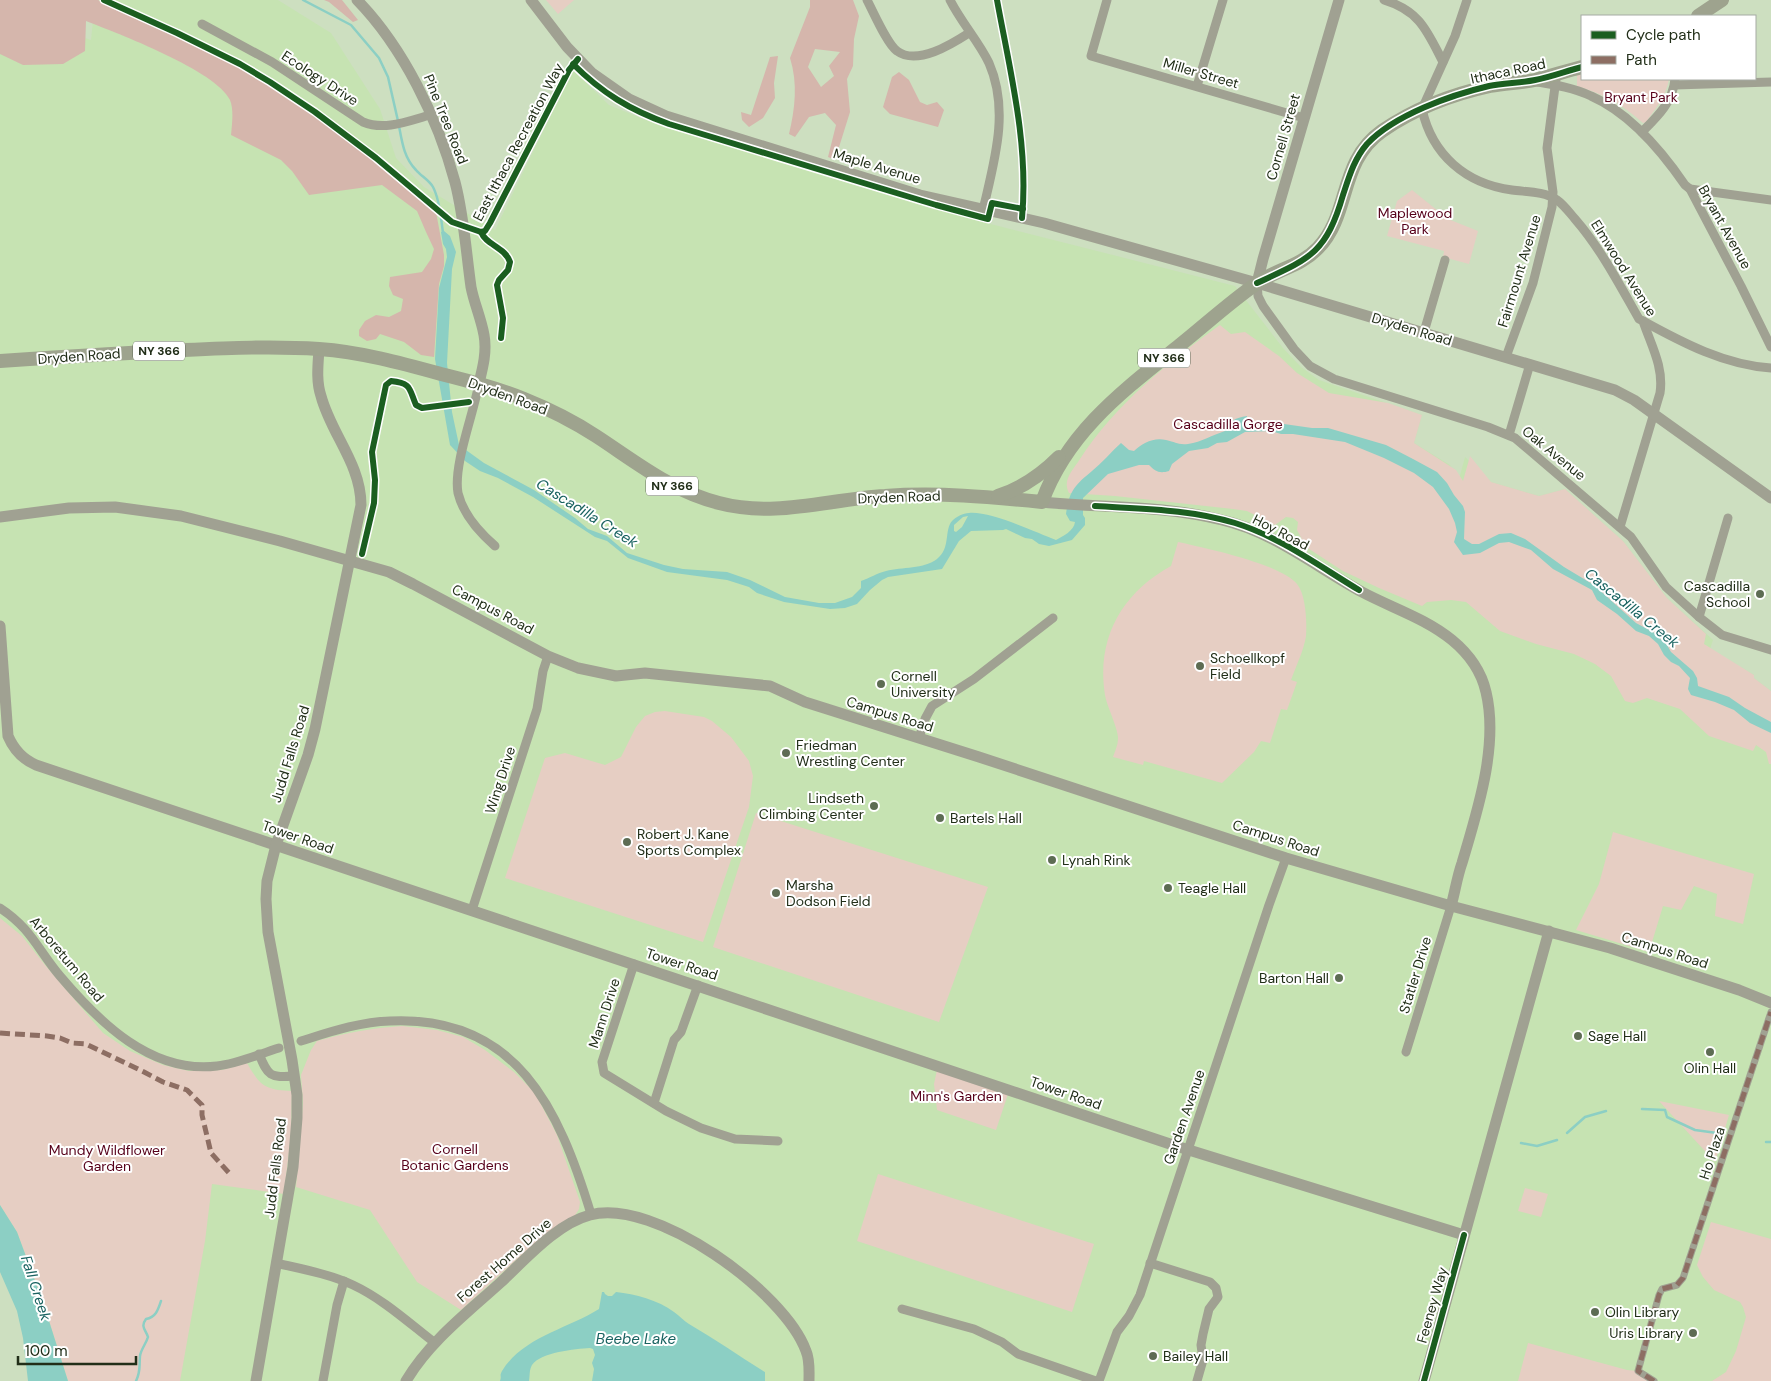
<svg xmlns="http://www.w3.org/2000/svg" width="1771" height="1381" viewBox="0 0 1771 1381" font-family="'DM Sans',sans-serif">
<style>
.built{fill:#c6e3b2}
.green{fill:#e6cec3}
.forest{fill:#d5b6ac;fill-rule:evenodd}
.water{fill:#8ccfc4;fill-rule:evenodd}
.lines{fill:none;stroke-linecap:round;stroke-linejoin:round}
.stream{stroke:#8ccfc4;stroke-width:2.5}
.pedestrian{stroke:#a0a192;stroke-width:7}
.minor{stroke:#a0a192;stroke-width:9}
.tertiary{stroke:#a0a192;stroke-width:11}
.primary{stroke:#9ea38e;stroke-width:14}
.quiet{stroke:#8d6e63;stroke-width:5;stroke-dasharray:10 5;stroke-linecap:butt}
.cycleway-casing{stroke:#fff;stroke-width:9}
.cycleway{stroke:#1b5e20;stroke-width:6}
.poi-dot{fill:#5d6c53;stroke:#fff;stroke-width:2}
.labels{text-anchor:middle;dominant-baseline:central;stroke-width:4;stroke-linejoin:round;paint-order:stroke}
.shield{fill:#fff;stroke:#646d5d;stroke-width:1}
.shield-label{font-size:12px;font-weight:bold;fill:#212e18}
.street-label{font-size:14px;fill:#212e18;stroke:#fff}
.park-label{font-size:14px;fill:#56001a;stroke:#fff}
.poi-label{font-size:14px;fill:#212e18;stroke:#fff;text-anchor:start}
.water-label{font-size:15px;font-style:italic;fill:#1a6361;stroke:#fff}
</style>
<rect width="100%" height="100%" fill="#cddfc0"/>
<polygon class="built" points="95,0 278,0 331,33 380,109 396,158 424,187 495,230 573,70 609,105 643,119 865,188 983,222 1235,286 1283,348 1301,367 1319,380 1422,415 1414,443 1450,465 1459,479 1465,457 1491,482 1539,496 1565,489 1623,541 1667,598 1713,640 1710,649 1754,675 1754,678 1771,691 1771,1381 45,1381 0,1235 0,10 91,40"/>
<g class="green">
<polygon points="546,0 574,0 558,14"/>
<path d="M1582,72V79H1669C1666,96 1656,108 1646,122L1643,123C1619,102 1607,96 1577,86V74Z"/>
<polygon points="1412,190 1448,219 1478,231 1469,264 1443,257 1444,251 1387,236 1397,201"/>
<path d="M1220,325L1231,334L1245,332L1279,356L1297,373L1329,393L1388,403L1422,415L1414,443L1456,470L1463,481L1470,456L1491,482L1539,496L1565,489L1623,541L1667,598L1706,634L1704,644L1754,675V678L1771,691V764H1769L1766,752L1756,745L1753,751L1709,736L1680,709L1647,698L1633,703L1625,701L1611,676L1595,664L1574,654L1536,644L1500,631L1466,602L1451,600L1427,602L1422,606L1379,588L1343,571L1306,547L1297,530L1298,522L1293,518L1286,517L1275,525L1247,511L1233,509L1115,496L1069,493C1062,480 1073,470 1080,459C1115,405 1168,362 1220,325Z"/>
<path d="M1178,542C1205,548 1281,564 1297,584C1306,595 1307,622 1306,636C1304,650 1296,666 1291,680L1297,682L1287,710L1281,709L1270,743L1261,741L1254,752L1222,783L1144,761L1143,765L1113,757C1115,751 1118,745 1118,739C1119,730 1107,707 1105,695C1096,638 1122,593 1171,566Z"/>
<polygon points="665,711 704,717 712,721 731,737 749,761 753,776 749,807 703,942 505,878 545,758 565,753 605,765 621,757 636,727 645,716 655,712"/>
<polygon points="756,813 988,887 939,1022 713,947"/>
<polygon points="1613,832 1754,874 1743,924 1715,916 1717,894 1694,886 1681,910 1663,906 1649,952 1576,930 1599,884"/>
<path d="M0,918L22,936L45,965L103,1033L130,1051L163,1065L189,1071L222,1070L247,1063C260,1086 265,1090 292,1091L291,1135L284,1194L212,1184L205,1241L180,1381H68L44,1305L17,1232L0,1205Z"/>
<path d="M402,1026L437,1030L463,1037L485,1050L514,1072L535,1093L557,1135L580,1202L579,1209L574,1217L527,1250L461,1310L417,1282L370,1210L296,1187L303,1103L301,1075L311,1050L317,1041C345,1033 372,1028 402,1026Z"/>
<polygon points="937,1070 1008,1094 996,1130 937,1110 934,1084"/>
<polygon points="1659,1101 1729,1115 1715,1162"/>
<polygon points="878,1174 1094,1244 1072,1312 857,1241"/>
<polygon points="1525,1188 1548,1194 1541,1217 1518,1211"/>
<polygon points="1711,1222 1771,1239 1771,1381 1712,1381 1726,1372 1736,1351 1746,1317 1743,1307 1740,1302 1714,1290 1703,1277 1697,1265"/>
<polygon points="1528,1343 1627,1370 1638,1371 1654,1381 1518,1381"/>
</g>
<g class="forest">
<path d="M0,0H98L194,43L265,82L290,98L348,140L429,205L436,212L444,255V266L439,284L434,357L421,355L404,342L380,334L376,339L367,341L359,336V330L365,321L376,315L389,317L401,311L403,299L393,295L389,286L390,277L422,272L431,259L434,249L426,232L417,211L382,185L309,195L292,171L281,160L231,135C232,124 234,110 230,100C217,71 117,33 86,21L85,51L63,64L23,65L0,54Z"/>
<polygon points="324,0 342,0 358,20 353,22 329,2"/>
<path d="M810,0H853L859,16L854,39L853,66L847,79L850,112L835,160L828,157L836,125L825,113L809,117L795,137L789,134C795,109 798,83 790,58L810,7ZM815,49L840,52L829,66L834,76L821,87L808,67Z"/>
<polygon points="778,56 774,83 775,98 763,118 749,127 742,120 741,112 751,115 770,57"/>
<polygon points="899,72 909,80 920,102 927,105 937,102 944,110 938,127 890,114 883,107 892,77"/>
</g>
<g class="water">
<path d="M444,231L450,236L456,252L452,269L447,363L452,412L459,445L484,463L534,490L575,518L588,529L607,536L627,553L664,565L683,569L727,572L750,580L785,597L819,603H835L852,597L861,588V581C870,578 877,573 886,571C902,567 924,569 937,559C951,548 944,530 952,521C956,517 963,513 969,513C990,511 1036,532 1056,540C1063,536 1074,531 1075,522L1070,521L1066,514C1069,491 1075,485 1092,471C1102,463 1111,452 1121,443L1129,450L1134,451C1142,443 1154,437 1166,440C1176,442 1177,445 1188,444C1202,442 1212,435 1225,431C1230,420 1235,418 1247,416V422L1250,425L1259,426L1277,423L1312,428H1328L1386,445L1413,459L1437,472L1447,483L1454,495L1463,506L1465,512L1464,539L1472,544H1479L1499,534L1511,533L1525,539L1564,567L1594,585L1636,623L1653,632L1667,645L1671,652L1693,671L1697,678L1698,686L1729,697L1745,708L1771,722V733L1750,723L1734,710L1715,702L1691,695L1688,689L1690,678L1679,666L1671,662L1664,655L1658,644L1649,636L1636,631L1617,614L1597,600L1592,590L1553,569L1531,550L1509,542L1499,543L1480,553L1463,555L1454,542L1457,532L1455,523L1449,509L1433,487L1414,473L1384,458L1345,442L1293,434H1281L1271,431L1245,432L1227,442L1217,443L1208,448L1189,451L1172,464L1169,471C1159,474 1155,471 1149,465H1139L1108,474L1083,498V515L1085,518V525L1072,540L1049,546L1039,544L1032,539L1025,538L1006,529L1003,530L971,531L959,541L942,569L888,577L882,580L870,590L857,604L845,608L830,609L784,602L757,593L749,587L727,580L667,572L628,558L607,541L595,537L533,497L498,478L480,471L465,461L450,445L435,359L439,288L447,257L446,249L443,244L441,232ZM968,516L962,527L956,532L954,531V525L963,517Z"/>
<polygon points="0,1205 17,1232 44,1305 68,1381 28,1381 23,1338 17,1311 0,1272"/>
<path d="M602,1292H604L605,1294L608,1296H612L616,1292C635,1294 658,1300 674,1312C680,1316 684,1321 689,1324C715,1339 739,1356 765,1372V1381H592L594,1369L592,1363L595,1355L593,1349L590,1348C575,1349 541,1352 532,1365C529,1370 530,1376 529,1381H500C502,1375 499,1377 502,1371C523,1337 567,1329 599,1309Z"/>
</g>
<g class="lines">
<g class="stream">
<polyline points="303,0 351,25 379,58 388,77 398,121"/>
<path d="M399,126C402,142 404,158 416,170C421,176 429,180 433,187C440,200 441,219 443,233"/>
<polyline points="1642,1109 1665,1110 1667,1117 1695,1130 1717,1133"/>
<polyline points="1567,1133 1585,1117 1606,1111"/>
<polyline points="1766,1142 1771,1142"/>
<polyline points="1521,1143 1537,1146 1557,1140"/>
<path d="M136,1381C141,1371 139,1366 140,1356C141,1349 146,1344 148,1337C146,1330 140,1327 146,1319C156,1317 158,1310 161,1301"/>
</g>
<polyline class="pedestrian" points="1654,1381 1638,1371 1659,1295 1662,1289 1677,1285 1683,1278 1771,1012"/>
<g class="minor">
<path d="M867,0C873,11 887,44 897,51C917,66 952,44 969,33"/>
<path d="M950,0C961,22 979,42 989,63C1010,111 994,162 983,210"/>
<polyline points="1107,0 1091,56 1304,118"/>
<path d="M1384,0C1420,11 1427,31 1443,62"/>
<path d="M1467,0L1455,36L1422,109C1432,155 1466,184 1512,190C1526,192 1544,191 1557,200C1564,205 1569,212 1575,219C1601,249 1619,284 1639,319L1643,321C1651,345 1664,367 1660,393L1620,527"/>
<path d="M202,24L272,62L363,122C385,131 408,121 430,115"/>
<path d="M1538,82C1556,85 1574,88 1591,96C1630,113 1661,150 1685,185L1690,189L1741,286L1771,347"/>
<polyline points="1675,85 1771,82"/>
<polyline points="1197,86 1223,0"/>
<path d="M1642,132C1657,117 1673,102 1675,79"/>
<polyline points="1690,189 1771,200"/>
<polyline points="1257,283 1258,296 1263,306 1294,349 1310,366 1334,379 1488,427 1515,438 1631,537 1666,587 1699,617 1722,635 1771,650"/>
<path d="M1643,321C1683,343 1725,365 1771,368"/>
<polyline points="1424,332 1445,260"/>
<polyline points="1506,357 1533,283 1552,207 1553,192 1547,148 1556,79"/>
<path d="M479,383C474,413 453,465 458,493C463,514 479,532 495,546"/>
<polyline points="1509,435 1530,364"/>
<polyline points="1699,617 1728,518"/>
<polyline points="919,738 925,719 932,706 974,679 1053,618"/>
<path d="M0,908C31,928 38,950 60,976C99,1022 151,1074 217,1066C238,1064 259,1054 279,1048"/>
<polyline points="472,910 537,709 543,671 548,656"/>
<polyline points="634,964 602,1062 604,1073 666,1111 701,1128 735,1139 778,1141"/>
<path d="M301,1041C330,1032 359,1022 390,1021C517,1015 559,1109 591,1214"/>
<polyline points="1406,1052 1451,906"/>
<path d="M259,1054C268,1076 270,1078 294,1076"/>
<polyline points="654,1103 674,1040 681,1032 698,985"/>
<path d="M276,1263C302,1269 329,1274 353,1285C383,1299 409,1323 435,1343"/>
<polyline points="1150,1263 1210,1282 1216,1288 1218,1297 1209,1309 1203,1334 1201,1345 1203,1360 1197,1381"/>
<polyline points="902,1309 974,1329 1002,1342 1018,1354 1096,1381"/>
<polyline points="323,1381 337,1305 344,1281"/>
<polyline points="1099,1381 1117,1332 1129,1316 1140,1295 1269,905 1286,858"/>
</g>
<g class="tertiary">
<path d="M357,0C403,47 438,119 455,182C464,216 466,252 471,287C474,303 481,318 484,335C487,351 483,367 479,383"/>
<polyline points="531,0 567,47 592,73 629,99 666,116 920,195 1044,223 1257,283 1615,390 1634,400 1771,498"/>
<polyline points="1257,283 1263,259 1339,0"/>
<path d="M1042,502C1101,508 1163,505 1222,520C1274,532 1316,567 1362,592C1392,608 1425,618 1452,640C1469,654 1481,670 1486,692C1499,746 1477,812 1462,863C1457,877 1455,892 1451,906"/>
<polyline points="0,517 69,508 115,507 181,516 280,541 389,572 413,584 548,656 578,668 616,676 645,673 770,686 805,702 979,757 1286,858 1451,906 1610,948 1739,990 1771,1003"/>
<path d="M0,626L8,736C14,750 22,759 36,765L1176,1146L1464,1235"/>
<path d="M256,1381L293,1167L297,1118V1095L292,1060L268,932L266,899L267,881L276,845L308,755L315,729L361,505C361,464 331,434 321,396C316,381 318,365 319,349"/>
<path d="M406,1381C429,1342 467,1313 500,1283C525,1260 556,1224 590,1215C654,1197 785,1292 806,1351C810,1360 809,1371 809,1381"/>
<polyline points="1424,1381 1549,931"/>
</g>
<g class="primary">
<polyline points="1698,16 1722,0"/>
<path d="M0,361C61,357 122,353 184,350C229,348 274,346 319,349C361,352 401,363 441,374C469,381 497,388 524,399C549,409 573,421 596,436C636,462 671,491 719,503C775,518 829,499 885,496C937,492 990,497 1042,502C1067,432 1124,390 1180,345C1205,325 1230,302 1256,284C1276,269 1300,267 1318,248C1351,214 1338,162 1382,131C1414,109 1453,94 1490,86C1505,83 1520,83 1535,80C1551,76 1566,71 1582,67"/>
<path d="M998,496C1023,488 1041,475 1059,457"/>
</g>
<g class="quiet">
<polyline points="0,1033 47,1036 60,1038 72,1043 86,1044 144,1072 163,1082 187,1090 202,1105 202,1115 211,1153 230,1174"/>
<polyline points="1654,1381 1638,1371 1659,1295 1662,1289 1677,1285 1683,1278 1771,1012"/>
</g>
<g class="cycleway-casing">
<g id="cycleway">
<polyline points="104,0 177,33 240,64 270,82 315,112 376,158 452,222 481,232"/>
<path d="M997,0C1010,71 1029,145 1022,218"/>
<path d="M573,64C602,93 630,110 669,124L936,205L988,219L992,203L1023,209"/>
<polyline points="481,232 485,231 490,223 569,70 578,59"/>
<path d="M481,232C486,245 505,247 510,262L508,270L499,280L497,285L503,318L501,338"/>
<path d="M1257,283C1309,259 1326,254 1343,195C1349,177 1354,159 1367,144C1394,115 1451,95 1489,86C1504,83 1520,83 1535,80C1551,77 1566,71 1582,67"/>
<path d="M1095,506C1142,509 1190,509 1235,523C1280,537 1319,566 1359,590"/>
<path d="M362,554L374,503L375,480L372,452L386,385L391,381C412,383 409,389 416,405L422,408L469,402"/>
<polyline points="1424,1381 1464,1235"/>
</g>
</g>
<use href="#cycleway" class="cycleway"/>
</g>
<g class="poi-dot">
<circle cx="1760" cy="594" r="5"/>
<circle cx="1200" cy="666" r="5"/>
<circle cx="881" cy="684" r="5"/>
<circle cx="786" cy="753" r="5"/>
<circle cx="874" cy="806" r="5"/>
<circle cx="940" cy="818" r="5"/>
<circle cx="627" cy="842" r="5"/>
<circle cx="1052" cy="860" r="5"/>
<circle cx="1168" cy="888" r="5"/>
<circle cx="776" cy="893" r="5"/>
<circle cx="1339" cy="978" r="5"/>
<circle cx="1578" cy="1036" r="5"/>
<circle cx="1710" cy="1052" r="5"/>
<circle cx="1595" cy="1312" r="5"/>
<circle cx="1693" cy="1333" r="5"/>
<circle cx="1153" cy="1356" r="5"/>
</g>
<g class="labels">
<g class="shield">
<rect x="133" y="341.5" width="52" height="19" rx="4"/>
<rect x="1138" y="348.5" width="52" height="19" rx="4"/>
<rect x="646" y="476.5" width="52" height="19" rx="4"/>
</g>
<g class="shield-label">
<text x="159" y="351">NY 366</text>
<text x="1164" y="358">NY 366</text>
<text x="672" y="486">NY 366</text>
</g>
<g class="street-label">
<text transform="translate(1508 71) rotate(-12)">Ithaca Road</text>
<text transform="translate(1201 73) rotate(16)">Miller Street</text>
<text transform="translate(320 78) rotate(33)">Ecology Drive</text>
<text transform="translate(446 119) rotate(68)">Pine Tree Road</text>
<text transform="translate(1283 137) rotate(-74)">Cornell Street</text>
<text transform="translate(518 142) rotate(-62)">East Ithaca Recreation Way</text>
<text transform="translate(877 166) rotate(17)">Maple Avenue</text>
<text transform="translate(1725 227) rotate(61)">Bryant Avenue</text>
<text transform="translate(1624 268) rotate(58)">Elmwood Avenue</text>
<text transform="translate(1519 271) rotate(-73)">Fairmount Avenue</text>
<text transform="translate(1412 329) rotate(17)">Dryden Road</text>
<text transform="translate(79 356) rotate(-4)">Dryden Road</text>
<text transform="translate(508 396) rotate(20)">Dryden Road</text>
<text transform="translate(1554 453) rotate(39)">Oak Avenue</text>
<text transform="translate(899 497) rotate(-2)">Dryden Road</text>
<text transform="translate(1281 532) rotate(27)">Hoy Road</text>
<text transform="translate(493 609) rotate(28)">Campus Road</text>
<text transform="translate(890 714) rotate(17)">Campus Road</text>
<text transform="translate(290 754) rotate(-73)">Judd Falls Road</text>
<text transform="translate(500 780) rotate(-72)">Wing Drive</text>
<text transform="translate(298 837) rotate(19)">Tower Road</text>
<text transform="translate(1276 838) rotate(18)">Campus Road</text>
<text transform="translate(1665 950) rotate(18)">Campus Road</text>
<text transform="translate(67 959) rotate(50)">Arboretum Road</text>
<text transform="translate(682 964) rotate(18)">Tower Road</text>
<text transform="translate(1415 975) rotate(-73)">Statler Drive</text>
<text transform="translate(604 1013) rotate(-72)">Mann Drive</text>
<text transform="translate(1066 1093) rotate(19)">Tower Road</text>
<text transform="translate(1184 1117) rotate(-71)">Garden Avenue</text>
<text transform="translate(1712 1153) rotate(-72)">Ho Plaza</text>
<text transform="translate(275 1168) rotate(-83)">Judd Falls Road</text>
<text transform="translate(504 1260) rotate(-41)">Forest Home Drive</text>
<text transform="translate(1432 1305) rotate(-74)">Feeney Way</text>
</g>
<g class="park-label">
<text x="1641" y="97">Bryant Park</text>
<text x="1415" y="213">Maplewood<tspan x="1415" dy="16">Park</tspan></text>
<text x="1228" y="424">Cascadilla Gorge</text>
<text x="956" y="1096">Minn's Garden</text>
<text x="455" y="1149">Cornell<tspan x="455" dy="16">Botanic Gardens</tspan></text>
<text x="107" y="1150">Mundy Wildflower<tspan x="107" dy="16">Garden</tspan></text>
</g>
<g class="poi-label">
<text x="1750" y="586" text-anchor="end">Cascadilla<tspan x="1750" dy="16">School</tspan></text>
<text x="1210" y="658">Schoellkopf<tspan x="1210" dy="16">Field</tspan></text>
<text x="891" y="676">Cornell<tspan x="891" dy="16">University</tspan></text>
<text x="796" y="745">Friedman<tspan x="796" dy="16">Wrestling Center</tspan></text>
<text x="864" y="798" text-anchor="end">Lindseth<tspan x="864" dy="16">Climbing Center</tspan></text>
<text x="950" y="818">Bartels Hall</text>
<text x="637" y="834">Robert J. Kane<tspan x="637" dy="16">Sports Complex</tspan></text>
<text x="1062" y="860">Lynah Rink</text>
<text x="786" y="885">Marsha<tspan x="786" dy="16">Dodson Field</tspan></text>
<text x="1178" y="888">Teagle Hall</text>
<text x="1329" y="978" text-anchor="end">Barton Hall</text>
<text x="1588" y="1036">Sage Hall</text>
<text x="1710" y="1068" text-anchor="middle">Olin Hall</text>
<text x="1605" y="1312">Olin Library</text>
<text x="1683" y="1333" text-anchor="end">Uris Library</text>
<text x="1163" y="1356">Bailey Hall</text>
</g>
<g class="water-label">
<text transform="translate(587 513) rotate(32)">Cascadilla Creek</text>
<text transform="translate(1632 608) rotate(39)">Cascadilla Creek</text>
<text transform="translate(36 1288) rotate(72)">Fall Creek</text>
<text x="636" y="1339">Beebe Lake</text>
</g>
</g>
<rect x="1581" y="15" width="175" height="65" fill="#ffffff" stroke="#a6aba3"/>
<rect x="1591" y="31" width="25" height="8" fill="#1b5e20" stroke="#a6aba3"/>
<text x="1626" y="40" font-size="15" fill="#212e18">Cycle path</text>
<rect x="1591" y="56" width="25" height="8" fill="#8d6e63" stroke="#a6aba3"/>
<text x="1626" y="65" font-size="15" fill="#212e18">Path</text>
<path d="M18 1356v8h118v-8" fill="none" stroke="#212e18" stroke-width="2.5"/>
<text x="25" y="1356" font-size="15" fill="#212e18" stroke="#ffffff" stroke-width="4" paint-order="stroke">100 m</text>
</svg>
